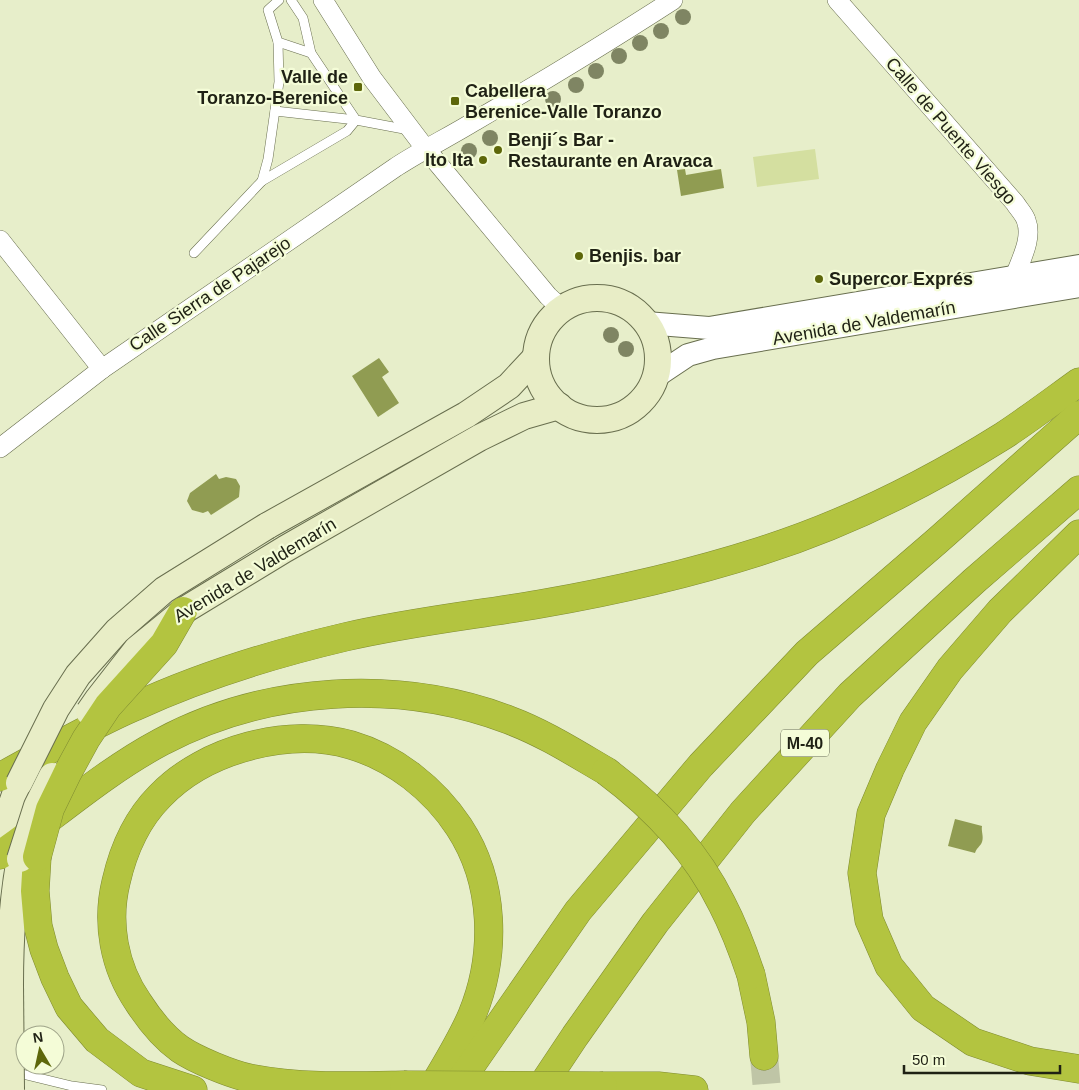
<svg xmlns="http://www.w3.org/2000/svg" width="1079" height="1090" viewBox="0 0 1079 1090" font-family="Helvetica,sans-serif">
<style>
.green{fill:#d4dfa0}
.water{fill:#909c52}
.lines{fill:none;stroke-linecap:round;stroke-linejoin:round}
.motorway-tunnel{stroke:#bfc5a6;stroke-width:28;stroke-dasharray:28 14;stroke-linecap:butt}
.service-casing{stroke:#686e4e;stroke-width:10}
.minor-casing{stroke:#686e4e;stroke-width:20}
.tertiary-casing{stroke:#686e4e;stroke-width:24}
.secondary-casing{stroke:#686e4e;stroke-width:28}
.motorway-casing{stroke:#7f8b31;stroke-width:29}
.service{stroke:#fff;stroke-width:9}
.minor{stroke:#fff;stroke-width:19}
.tertiary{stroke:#fff;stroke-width:22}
.secondary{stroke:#e8edc6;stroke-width:26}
.motorway{stroke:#b3c440;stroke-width:28}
.secondary-bridge-casing{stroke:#686e4e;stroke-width:28;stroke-linecap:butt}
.motorway-bridge-casing{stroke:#7f8b31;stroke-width:29;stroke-linecap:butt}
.secondary-bridge{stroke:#e8edc6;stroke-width:26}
.motorway-bridge{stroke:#b3c440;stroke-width:28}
.tree{fill:#7f8563}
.poi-dot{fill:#5d670a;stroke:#f4fcd7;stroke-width:2}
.labels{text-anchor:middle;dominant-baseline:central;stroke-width:4.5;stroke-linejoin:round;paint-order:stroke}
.shield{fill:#f4fcd7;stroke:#5f634e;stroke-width:1}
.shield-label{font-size:16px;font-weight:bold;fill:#1f2114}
.poi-label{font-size:18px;font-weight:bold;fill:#1f2114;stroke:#f4fcd7;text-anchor:start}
.street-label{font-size:18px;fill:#1f2114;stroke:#f4fcd7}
</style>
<rect width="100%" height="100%" fill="#e7eeca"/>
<polygon class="green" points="815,149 819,179 757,187 753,157"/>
<g class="water">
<polygon points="685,169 686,175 721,169 724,188 681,196 677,170"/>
<polygon points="379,358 389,372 382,377 399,403 378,417 352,376"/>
<polygon points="216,474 219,479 226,477 236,479 240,486 239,497 211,515 208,511 203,513 192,510 187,501 190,493"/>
<path d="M955,819L982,826C981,831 984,837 982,842C980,847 977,847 975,853L948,846Z"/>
</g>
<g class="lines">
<polyline class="motorway-tunnel" points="764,1056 767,1090"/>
<g class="service-casing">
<g id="service">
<polyline points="279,0 268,10 278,42 311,53"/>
<polyline points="291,0 303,18 311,53 356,120 409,130"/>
<polyline points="262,181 347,131 356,120 275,111"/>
<polyline points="194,253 262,181 268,159 279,82 278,42"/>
<polyline points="14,1072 72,1086 102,1090"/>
</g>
</g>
<g class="minor-casing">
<g id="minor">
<polyline points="323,0 372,78 425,148 548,296 562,309"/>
<path d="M837,0L1015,203C1018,208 1024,214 1026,220C1033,238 1021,259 1015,276"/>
<polyline points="0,240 102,369"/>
<path d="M0,448L102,369L396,167C422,150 449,137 475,121C542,82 608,42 673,0"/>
</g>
</g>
<g class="tertiary-casing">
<g id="tertiary">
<polyline points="646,323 709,328 1079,266"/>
<polyline points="655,377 688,355 713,348 1079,286"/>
</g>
</g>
<g class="secondary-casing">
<g id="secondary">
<circle cx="597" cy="359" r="61"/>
<polyline points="267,526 466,415 509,386 536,357"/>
<polyline points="183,611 285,549 479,438 524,416 559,406"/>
<polyline points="0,846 7,818 19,783"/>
<path d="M10,985C10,942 12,901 20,859"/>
</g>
</g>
<g class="motorway-casing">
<g id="motorway">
<polyline points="1079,534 1000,611 950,669 913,722 890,769 871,814 862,873 869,920 889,966 923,1008 973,1042 1030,1061 1079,1069"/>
<path d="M0,777C44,753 88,727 134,707C201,676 273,654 345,637C409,622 475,615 540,604C615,591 689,574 761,551C846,524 928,483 1003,436C1029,419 1054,400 1079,382"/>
<path d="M0,855C54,817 103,773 161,742C266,686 398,678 509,720C544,733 575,753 606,771"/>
<polyline points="37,857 35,891 38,926 44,949 55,978 69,1007 97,1040 141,1073 193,1090"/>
<polyline points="751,975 761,1022 764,1056"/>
<path d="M404,1085C352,1086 299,1088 249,1078C231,1074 196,1060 180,1049C163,1037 149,1019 138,1002C114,967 106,923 116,882C123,851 137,819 160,796C205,749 289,727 351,745C395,758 434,789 459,827C495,882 497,954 472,1015C461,1041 445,1066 431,1090"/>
<polyline points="603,1086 658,1086 694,1090"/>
<polyline points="454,1090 578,911 701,765 807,653 937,541 1079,415"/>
<polyline points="539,1090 575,1036 655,923 743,812 850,695 974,581 1079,490"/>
</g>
</g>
<use href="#service" class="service"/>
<use href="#minor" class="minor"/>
<use href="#tertiary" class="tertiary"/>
<use href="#secondary" class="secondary"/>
<use href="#motorway" class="motorway"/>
<g class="secondary-bridge-casing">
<g id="secondary-bridge">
<polyline points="89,712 98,699 137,649 181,613"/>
<polyline points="19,783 56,709 78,675 117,631 164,590 267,526"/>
<polyline points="20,859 37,806 52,776"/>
<polyline points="10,985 11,1090"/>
</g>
</g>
<g class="motorway-bridge-casing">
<g id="motorway-bridge">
<path d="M606,771C653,806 696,851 722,904C734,927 743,951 751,975"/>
<polyline points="37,857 50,809 68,772 86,739 108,706 164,644 183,611"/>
<polyline points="404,1085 603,1086"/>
</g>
</g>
<use href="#secondary-bridge" class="secondary-bridge"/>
<use href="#motorway-bridge" class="motorway-bridge"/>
</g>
<g class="tree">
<circle cx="683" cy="17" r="8"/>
<circle cx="661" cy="31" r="8"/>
<circle cx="640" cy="43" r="8"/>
<circle cx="619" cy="56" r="8"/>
<circle cx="596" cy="71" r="8"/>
<circle cx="576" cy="85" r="8"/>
<circle cx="553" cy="99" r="8"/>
<circle cx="490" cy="138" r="8"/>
<circle cx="469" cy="151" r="8"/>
<circle cx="611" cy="335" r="8"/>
<circle cx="626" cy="349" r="8"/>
</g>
<g class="poi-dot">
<rect x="353" y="82" width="10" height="10" rx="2.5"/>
<rect x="450" y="96" width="10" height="10" rx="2.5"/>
<circle cx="498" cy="150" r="5"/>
<circle cx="483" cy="160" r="5"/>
<circle cx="579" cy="256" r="5"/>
<circle cx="819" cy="279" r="5"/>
</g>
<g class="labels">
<rect class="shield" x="781" y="729.5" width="48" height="27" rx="4"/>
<g class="shield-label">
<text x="805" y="743">M-40</text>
</g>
<g class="poi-label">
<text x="348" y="77" text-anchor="end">Valle de<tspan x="348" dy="21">Toranzo-Berenice</tspan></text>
<text x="465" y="91">Cabellera<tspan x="465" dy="21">Berenice-Valle Toranzo</tspan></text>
<text x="508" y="140">Benji´s Bar -<tspan x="508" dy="21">Restaurante en Aravaca</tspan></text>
<text x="473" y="160" text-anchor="end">Ito Ita</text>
<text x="589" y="256">Benjis. bar</text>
<text x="829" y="279">Supercor Exprés</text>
</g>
<g class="street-label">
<text transform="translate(951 131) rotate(49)">Calle de Puente Viesgo</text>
<text transform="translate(210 294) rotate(-34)">Calle Sierra de Pajarejo</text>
<text transform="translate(864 323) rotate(-10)">Avenida de Valdemarín</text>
<text transform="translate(255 570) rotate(-31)">Avenida de Valdemarín</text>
</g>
</g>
<g transform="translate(40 1050) rotate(351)"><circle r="24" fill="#f4fcd7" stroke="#9fa489"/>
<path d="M0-4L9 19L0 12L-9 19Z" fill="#5d670a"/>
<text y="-8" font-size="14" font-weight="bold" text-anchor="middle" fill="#1f2114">N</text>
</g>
<path d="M904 1065v8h156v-8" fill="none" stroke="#1f2114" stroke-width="2.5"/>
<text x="912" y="1065" font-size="15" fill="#1f2114" stroke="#f4fcd7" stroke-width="4" paint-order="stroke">50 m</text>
</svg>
